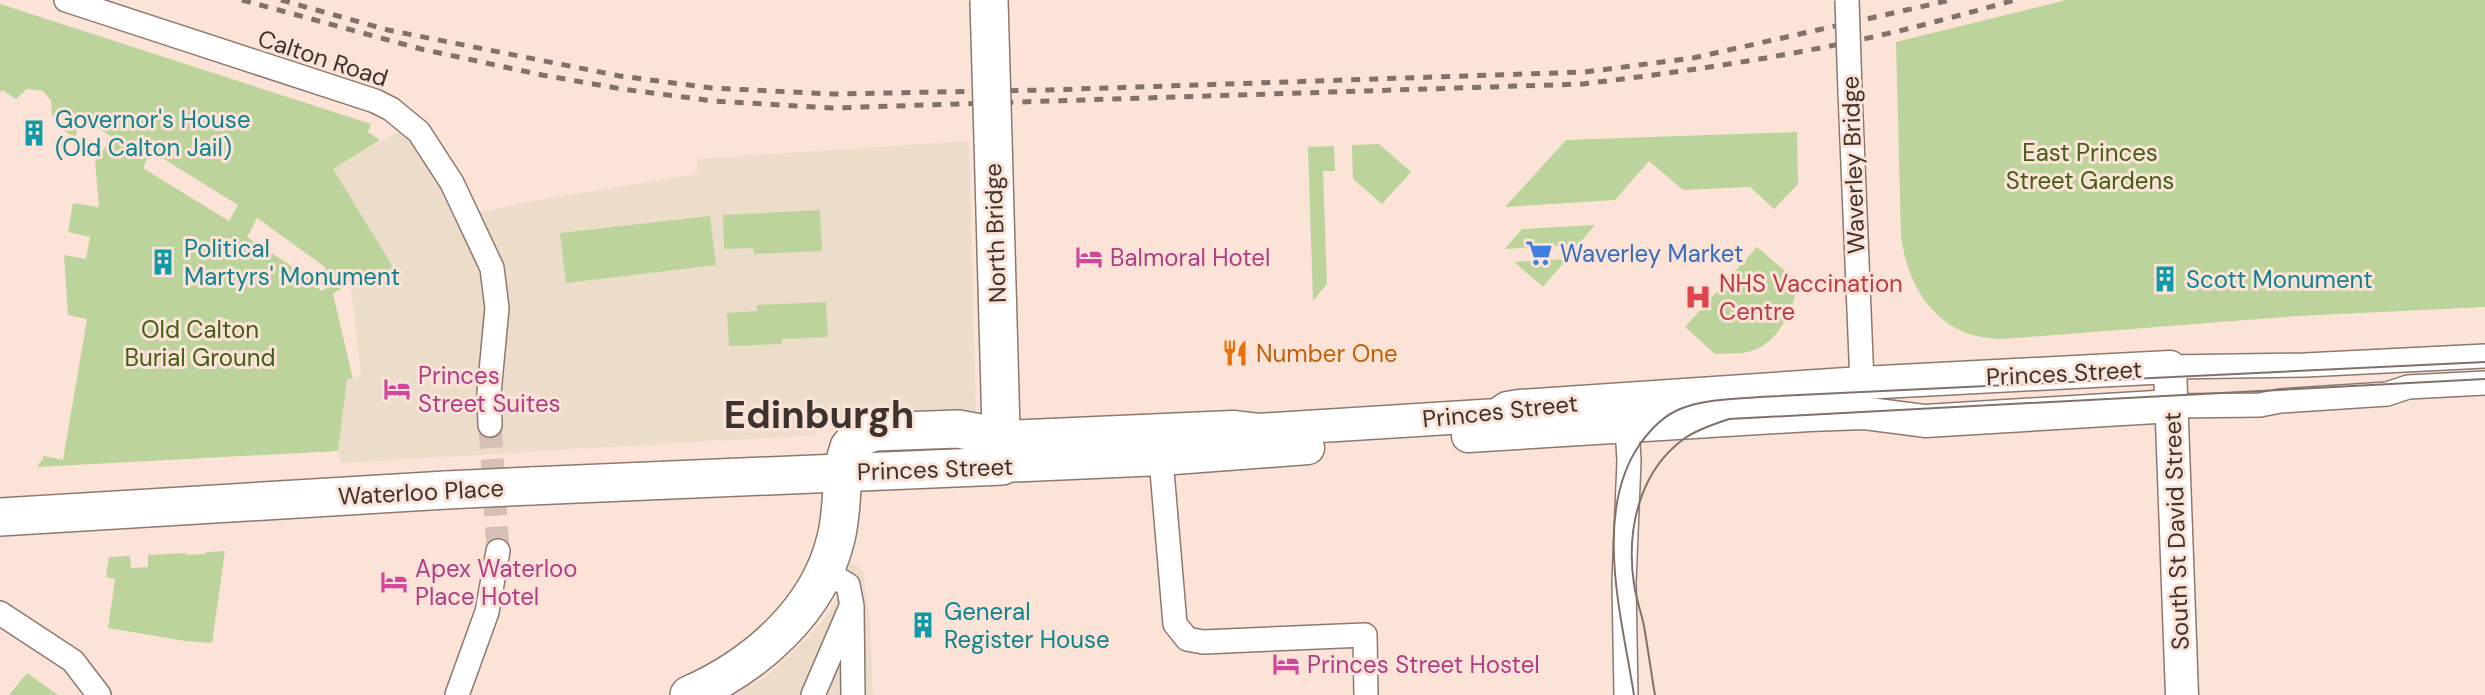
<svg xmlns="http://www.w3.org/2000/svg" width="2485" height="695" viewBox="0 0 2485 695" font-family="'DM Sans',sans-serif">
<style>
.commercial{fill:#ecdcca}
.green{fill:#bcd49c;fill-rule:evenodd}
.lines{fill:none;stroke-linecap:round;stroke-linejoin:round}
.street-tunnel{stroke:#d6c0b5;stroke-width:23;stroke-dasharray:23 11;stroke-linecap:butt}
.street-casing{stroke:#8e786d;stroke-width:26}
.secondary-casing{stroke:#8e786d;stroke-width:35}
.primary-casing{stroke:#8e786d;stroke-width:40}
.street{stroke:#fff;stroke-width:23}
.secondary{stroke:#fff;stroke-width:32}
.primary{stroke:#fff;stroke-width:37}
.tram{stroke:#80726a;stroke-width:2}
.rail{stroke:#80726a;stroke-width:5;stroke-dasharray:9 9;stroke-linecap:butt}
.street-bridge-casing{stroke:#8e786d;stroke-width:26;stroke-linecap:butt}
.primary-bridge-casing{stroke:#8e786d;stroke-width:40;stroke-linecap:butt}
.street-bridge{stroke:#fff;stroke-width:23}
.primary-bridge{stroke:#fff;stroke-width:37}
.labels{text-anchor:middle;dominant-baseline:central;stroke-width:6;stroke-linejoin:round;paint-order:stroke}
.street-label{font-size:24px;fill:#3c332e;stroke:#fce3d7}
.culture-label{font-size:24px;fill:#0d838f;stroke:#fce3d7;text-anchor:start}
.park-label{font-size:24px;fill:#445d17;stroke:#fce3d7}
.shop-label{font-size:24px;fill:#366cbe;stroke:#fce3d7;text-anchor:start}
.hotel-label{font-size:24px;fill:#b23c85;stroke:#fce3d7;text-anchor:start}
.health-label{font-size:24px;fill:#be3a42;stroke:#fce3d7;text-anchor:start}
.food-label{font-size:24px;fill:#c56008;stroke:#fce3d7;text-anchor:start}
.town-label{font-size:38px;font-weight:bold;fill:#3c332e;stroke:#fce3d7}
</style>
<rect width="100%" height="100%" fill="#fce3d7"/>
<g class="commercial">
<polygon points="404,129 460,217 526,202 697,174 697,159 969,141 976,412 816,421 814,435 340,463 338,451 347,379 361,378 349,267 319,175"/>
<polygon points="851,562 863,571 870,621 873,695 733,695 766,677 812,633 830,612"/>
</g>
<g class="green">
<path d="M2066,0H2485V307L2297,316L2002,339C1941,339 1909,293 1901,237L1896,42Z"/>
<path d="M0,4L371,124L368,132L380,140L333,169L395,270L393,273L363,274L333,294L353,379H347L338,451L37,467L44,456L63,460L87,319L68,315L64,255L86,259L90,237L68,232L73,203L99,207L95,162L112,137L78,116L76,138L59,128L64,119L58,114L52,116L51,101L43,91L27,89L16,99L2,90L0,93ZM151,151L238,205L229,221L143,168ZM257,218L325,267L330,287L320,291L317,283L247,237Z"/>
<polygon points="1797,132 1798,184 1774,209 1750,187 1683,190 1649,161 1615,200 1505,207 1566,140"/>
<polygon points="1379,144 1411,172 1382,204 1353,179 1352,145"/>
<polygon points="1334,146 1335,171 1323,171 1327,284 1313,301 1308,147"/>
<polygon points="820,210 822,251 754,254 753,248 724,249 723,215"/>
<polygon points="710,216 716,265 566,283 560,233"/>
<polygon points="1595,225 1578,245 1505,249 1522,229"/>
<path d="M1757,247L1798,282C1794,308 1780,340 1754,350C1742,355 1728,353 1715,354L1685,327Z"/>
<polygon points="1567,259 1543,287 1514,262"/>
<polygon points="826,302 828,337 782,339 782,344 729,346 727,313 757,311 757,305"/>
<polygon points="225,551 212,643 185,641 108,628 115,579 106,577 109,557 130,556 131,568 148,567 148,555 186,553 187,555 205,554 206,552"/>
<polygon points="27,673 58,695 9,695"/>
</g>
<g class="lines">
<polyline class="street-tunnel" points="490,425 498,551"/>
<g class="street-casing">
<g id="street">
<polyline points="66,0 375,101 391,109 419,132 452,183 492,268 497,308 489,393 490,425"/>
<polyline points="1850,92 1862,383"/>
<polyline points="2170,367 2305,365 2485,356"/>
<polyline points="2172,406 2260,405 2280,401 2387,394 2408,387 2485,383"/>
<polyline points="1161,459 1175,624 1187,639 1203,642 1365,635 1366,695"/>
<polyline points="824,571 848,585 852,606 853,695"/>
<polyline points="0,613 73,661 99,695"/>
<polyline points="457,695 487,612 498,551"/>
<polyline points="813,695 850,609"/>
<polyline points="1626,695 1624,582 1629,461 1627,426"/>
</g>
</g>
<g class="secondary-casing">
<g id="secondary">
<polyline points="1468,436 1809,415 1863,413 1925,421 2172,406"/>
<polyline points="1002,437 1233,427 1258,430 1497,415 1507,408 1519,406 1862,383 2170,367 2182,695"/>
<polyline points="1002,466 1161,459 1308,448"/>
</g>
</g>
<g class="primary-casing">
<g id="primary">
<polyline points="531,486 1002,466 993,140"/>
<polyline points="0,517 446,490"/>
<path d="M689,695C755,666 819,611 836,538C843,511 840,484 846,457L849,447L856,439L874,432L958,429L1002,437"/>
</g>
</g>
<use href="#street" class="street"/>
<use href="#secondary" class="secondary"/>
<use href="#primary" class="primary"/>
<g class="tram">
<path d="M1634,695C1622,618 1592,513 1640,444C1650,430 1663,416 1680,409C1704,399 1733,399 1759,397L2485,362"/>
<path d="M1655,695C1651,672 1648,649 1644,626C1641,612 1636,598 1634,584C1626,530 1639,471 1685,438C1698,429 1714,424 1729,419L2485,379"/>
</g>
<g class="rail">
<path d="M242,0L421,49L542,75L622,89L714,101L832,108L1582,84C1691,71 1800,55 1907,29C1943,20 1979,10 2015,0"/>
<polyline points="281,0 388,30 620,76 712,88 832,94 1047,90 1585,72 1693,58 1951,0"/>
</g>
<g class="street-bridge-casing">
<polyline id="street-bridge" points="1847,0 1850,92"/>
</g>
<g class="primary-bridge-casing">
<g id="primary-bridge">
<polyline points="989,0 993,140"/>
<polyline points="446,490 531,486"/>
</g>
</g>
<use href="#street-bridge" class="street-bridge"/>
<use href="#primary-bridge" class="primary-bridge"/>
</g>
<defs>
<g id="building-bare" transform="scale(2.1)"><path d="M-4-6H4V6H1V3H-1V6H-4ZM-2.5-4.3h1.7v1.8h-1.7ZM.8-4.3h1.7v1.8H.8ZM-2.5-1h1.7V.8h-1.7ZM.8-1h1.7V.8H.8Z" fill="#0f9aa8" stroke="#fce3d7" stroke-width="2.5" paint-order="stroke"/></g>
<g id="supermarket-bare" transform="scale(2.1)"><path d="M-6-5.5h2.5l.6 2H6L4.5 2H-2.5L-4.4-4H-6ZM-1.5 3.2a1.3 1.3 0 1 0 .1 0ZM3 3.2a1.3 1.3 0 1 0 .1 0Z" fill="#3f7fe0" stroke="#fce3d7" stroke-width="2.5" paint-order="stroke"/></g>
<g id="hotel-bare" transform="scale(2.1)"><path d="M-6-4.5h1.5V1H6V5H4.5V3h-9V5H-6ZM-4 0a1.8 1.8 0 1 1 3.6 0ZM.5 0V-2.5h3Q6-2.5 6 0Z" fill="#d1479c" stroke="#fce3d7" stroke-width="2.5" paint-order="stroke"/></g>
<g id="hospital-bare" transform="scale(2.1)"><path d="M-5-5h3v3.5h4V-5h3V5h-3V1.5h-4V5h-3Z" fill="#e0444e" stroke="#fce3d7" stroke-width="2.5" paint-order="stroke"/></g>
<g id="restaurant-bare" transform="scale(2.1)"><path d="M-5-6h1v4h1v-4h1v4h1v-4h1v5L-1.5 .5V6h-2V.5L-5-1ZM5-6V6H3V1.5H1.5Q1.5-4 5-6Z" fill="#e8710a" stroke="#fce3d7" stroke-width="2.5" paint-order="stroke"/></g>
</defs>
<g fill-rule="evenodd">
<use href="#building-bare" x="34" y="133"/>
<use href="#supermarket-bare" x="1539" y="253"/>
<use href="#hotel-bare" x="1089" y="257"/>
<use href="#building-bare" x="163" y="262"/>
<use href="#building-bare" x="2165" y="279"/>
<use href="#hospital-bare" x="1698" y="297"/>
<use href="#restaurant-bare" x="1235" y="353"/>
<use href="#hotel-bare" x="397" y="389"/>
<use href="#hotel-bare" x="394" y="582"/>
<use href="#building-bare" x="923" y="625"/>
<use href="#hotel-bare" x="1286" y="664"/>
</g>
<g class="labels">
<g class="street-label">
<text transform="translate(323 58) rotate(18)">Calton Road</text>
<text transform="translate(1853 165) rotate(-92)">Waverley Bridge</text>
<text transform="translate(995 233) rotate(-92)">North Bridge</text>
<text transform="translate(2064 373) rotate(-3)">Princes Street</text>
<text transform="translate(1500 411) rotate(-6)">Princes Street</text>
<text transform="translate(935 469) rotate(-2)">Princes Street</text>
<text transform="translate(421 492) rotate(-3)">Waterloo Place</text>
<text transform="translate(2176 531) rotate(-92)">South St David Street</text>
</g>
<g class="culture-label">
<text x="55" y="119">Governor's House<tspan x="55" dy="28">(Old Calton Jail)</tspan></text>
<text x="184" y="248">Political<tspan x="184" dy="28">Martyrs' Monument</tspan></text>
<text x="2186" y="279">Scott Monument</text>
<text x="944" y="611">General<tspan x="944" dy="28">Register House</tspan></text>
</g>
<g class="park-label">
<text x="2090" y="152">East Princes<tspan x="2090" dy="28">Street Gardens</tspan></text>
<text x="200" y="329">Old Calton<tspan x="200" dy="28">Burial Ground</tspan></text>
</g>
<g class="shop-label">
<text x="1560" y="253">Waverley Market</text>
</g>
<g class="hotel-label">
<text x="1110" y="257">Balmoral Hotel</text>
<text x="418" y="375">Princes<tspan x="418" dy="28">Street Suites</tspan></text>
<text x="415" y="568">Apex Waterloo<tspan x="415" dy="28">Place Hotel</tspan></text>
<text x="1307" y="664">Princes Street Hostel</text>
</g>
<g class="health-label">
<text x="1719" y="283">NHS Vaccination<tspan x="1719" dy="28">Centre</tspan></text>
</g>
<g class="food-label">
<text x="1256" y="353">Number One</text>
</g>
<g class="town-label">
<text x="819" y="415">Edinburgh</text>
</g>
</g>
</svg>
